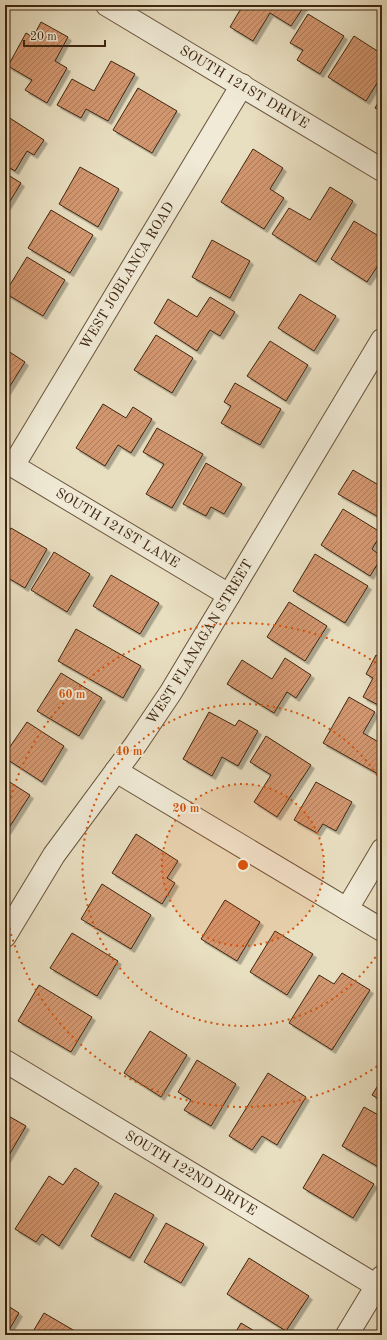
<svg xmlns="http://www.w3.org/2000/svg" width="387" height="1340" viewBox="0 0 387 1340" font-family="'Old Standard TT',serif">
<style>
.building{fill:url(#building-hatch);stroke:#3e2610;filter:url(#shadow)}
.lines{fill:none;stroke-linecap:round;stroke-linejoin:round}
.minor-casing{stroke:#68543c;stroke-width:24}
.minor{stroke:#f0ead6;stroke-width:22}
.ring{fill:none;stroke:#d7540c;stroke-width:2;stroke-dasharray:2 4}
.labels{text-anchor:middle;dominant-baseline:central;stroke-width:4;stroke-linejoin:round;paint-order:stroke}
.street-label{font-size:14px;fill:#3e2610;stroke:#f0ead6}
.centre{fill:#d7540c;stroke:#f0ead6;stroke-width:2}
.ring-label{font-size:12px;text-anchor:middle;font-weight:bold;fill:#d7540c;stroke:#f0ead6;stroke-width:4;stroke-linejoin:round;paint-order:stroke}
</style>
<defs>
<pattern id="building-hatch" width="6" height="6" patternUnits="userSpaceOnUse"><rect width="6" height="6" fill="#d39770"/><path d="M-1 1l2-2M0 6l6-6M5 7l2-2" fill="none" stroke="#ad7b5b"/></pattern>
<filter id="shadow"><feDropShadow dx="3.5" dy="3.5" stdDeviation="0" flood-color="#0004"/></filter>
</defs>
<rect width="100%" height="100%" fill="#e8dec0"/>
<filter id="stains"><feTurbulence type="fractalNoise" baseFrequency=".005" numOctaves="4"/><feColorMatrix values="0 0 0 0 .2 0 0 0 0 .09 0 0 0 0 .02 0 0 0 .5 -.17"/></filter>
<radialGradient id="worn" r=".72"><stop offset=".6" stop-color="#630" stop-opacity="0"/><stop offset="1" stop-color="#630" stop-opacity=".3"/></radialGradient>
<g class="building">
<polygon points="243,5 305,5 291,26 270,13 253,41 230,27"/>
<polygon points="308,14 344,36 320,74 297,60 303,50 290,43"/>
<polygon points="41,22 68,37 55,61 67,68 47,103 25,90 32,80 8,66 26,33 33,37"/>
<polygon points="354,36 382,54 382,75 366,101 328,77"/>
<polygon points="111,61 135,74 108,121 86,109 81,118 57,105 72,79 94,91"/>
<polygon points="138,88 177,111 152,153 113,130"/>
<polygon points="382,96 382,112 375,108"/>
<polygon points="5,115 44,140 34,155 27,151 15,171 5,165"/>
<polygon points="253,149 283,168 270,189 284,198 264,229 221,202"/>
<polygon points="80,167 119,189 98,227 59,204"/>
<polygon points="5,173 21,183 7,206 5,205"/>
<polygon points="330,187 353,201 316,262 272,234 289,208 310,220"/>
<polygon points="51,210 93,235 70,273 28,248"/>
<polygon points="354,221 382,238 382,266 379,264 367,282 331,259"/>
<polygon points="212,240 250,261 230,298 192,277"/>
<polygon points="27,257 65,280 43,316 5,293"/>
<polygon points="300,294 336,316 314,351 278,328"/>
<polygon points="210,297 235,312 220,336 210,330 197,351 154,323 168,299 197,317"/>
<polygon points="156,335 193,358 172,393 134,370"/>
<polygon points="270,341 308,365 286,401 247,376"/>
<polygon points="5,349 25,362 5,394"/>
<polygon points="235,383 281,409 260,445 221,423 231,406 224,402"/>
<polygon points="103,404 126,418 133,407 152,419 131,453 118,445 105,466 76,448"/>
<polygon points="157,428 203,454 172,508 146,494 164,464 143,452"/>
<polygon points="206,463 242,484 224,514 211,507 206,516 183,504"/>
<polygon points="353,470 382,487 382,519 338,494"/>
<polygon points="343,509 382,533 372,549 382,557 370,576 321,545"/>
<polygon points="11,528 47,549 25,588 5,576 5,539"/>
<polygon points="54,552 90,574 67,612 31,590"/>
<polygon points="315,554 368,586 345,623 293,591"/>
<polygon points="111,575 159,603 140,634 93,606"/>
<polygon points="289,602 327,626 305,661 267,637"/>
<polygon points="76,629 141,666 123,698 58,661"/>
<polygon points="376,655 382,659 382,707 363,697 373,678 366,674"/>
<polygon points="285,658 311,675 296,698 287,692 274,713 227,684 242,660 272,679"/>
<polygon points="61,673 102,698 79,736 37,711"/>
<polygon points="349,697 375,712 363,733 382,744 382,767 378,774 323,743"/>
<polygon points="209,712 235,726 239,720 258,731 238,766 222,757 212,776 183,759"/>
<polygon points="27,722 64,746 42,782 5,758 5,754"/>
<polygon points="266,736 311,765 277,817 254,802 271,775 250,762"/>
<polygon points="5,779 30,795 7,831 5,829"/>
<polygon points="316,782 352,802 336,831 323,824 317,833 294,820"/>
<polygon points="136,834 178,861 167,878 175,883 162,904 112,873"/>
<polygon points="102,884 151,915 131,949 81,919"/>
<polygon points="225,900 260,922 237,961 201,939"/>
<polygon points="275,931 313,954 287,995 250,972"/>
<polygon points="72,933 118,961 97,996 50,968"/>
<polygon points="342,973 370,990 332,1050 289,1023 319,975 334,984"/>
<polygon points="39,985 92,1017 71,1052 18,1021"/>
<polygon points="150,1031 187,1055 161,1097 124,1073"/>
<polygon points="197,1060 236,1084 211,1126 184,1110 191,1100 178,1092"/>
<polygon points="268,1073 306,1097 277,1145 262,1136 252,1150 229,1136"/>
<polygon points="382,1079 382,1101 372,1095"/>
<polygon points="364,1107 382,1117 382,1169 342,1146"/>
<polygon points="5,1114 26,1126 5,1162"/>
<polygon points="323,1154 374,1184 353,1218 303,1188"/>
<polygon points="75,1168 99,1183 59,1246 42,1234 36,1242 15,1229 49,1176 63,1185"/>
<polygon points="115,1193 154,1215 130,1258 91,1236"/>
<polygon points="166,1223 204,1244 181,1283 144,1262"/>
<polygon points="249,1258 309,1296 286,1331 227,1294"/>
<polygon points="5,1304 19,1313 6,1335 5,1335"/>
<polygon points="44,1313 80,1334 80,1335 31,1335"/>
<polygon points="241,1323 261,1335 234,1335"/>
</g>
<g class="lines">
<g class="minor-casing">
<g id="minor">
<path id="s1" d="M107,5L382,170"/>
<path id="s2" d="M5,461L229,595"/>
<path id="s3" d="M13,466L242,85"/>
<polyline points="116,771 382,930"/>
<polyline points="347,909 382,850"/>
<path id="s4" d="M5,936L54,855L136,744L171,692L382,340"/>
<path id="s5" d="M5,1061L377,1286"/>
<polyline points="347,1335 382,1277"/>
</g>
</g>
<use href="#minor" class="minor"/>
</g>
<circle cx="243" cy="865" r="81" fill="#d7540c" fill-opacity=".12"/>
<g class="ring">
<circle cx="243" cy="865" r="81"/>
<path d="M382 947A161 161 0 1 1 382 783"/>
<path d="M382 1063A242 242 0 0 1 5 909M5 821A242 242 0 0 1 382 667"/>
</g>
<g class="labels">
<g class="street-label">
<text stroke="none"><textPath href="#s1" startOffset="160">SOUTH 121ST DRIVE</textPath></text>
<text stroke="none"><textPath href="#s3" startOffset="222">WEST JOBLANCA ROAD</textPath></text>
<text stroke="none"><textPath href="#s2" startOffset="131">SOUTH 121ST LANE</textPath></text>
<text stroke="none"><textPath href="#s4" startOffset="353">WEST FLANAGAN STREET</textPath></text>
<text stroke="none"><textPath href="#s5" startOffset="217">SOUTH 122ND DRIVE</textPath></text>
</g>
</g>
<circle cx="243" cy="865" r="6" class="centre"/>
<g class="ring-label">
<text x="72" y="698">60 m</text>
<text x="129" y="755">40 m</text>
<text x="186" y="812">20 m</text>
</g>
<rect width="387" height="1340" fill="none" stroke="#e8dec0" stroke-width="20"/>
<rect x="6" y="6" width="375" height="1328" fill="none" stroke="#3e2610" stroke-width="2"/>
<rect x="10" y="10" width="367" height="1320" fill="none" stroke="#3e2610"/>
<path d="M24 40v6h81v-6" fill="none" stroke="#3e2610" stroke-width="2"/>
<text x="30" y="40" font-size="12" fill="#3e2610" stroke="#f0ead6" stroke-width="3" paint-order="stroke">20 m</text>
<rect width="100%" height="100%" filter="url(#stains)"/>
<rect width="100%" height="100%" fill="url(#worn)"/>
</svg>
